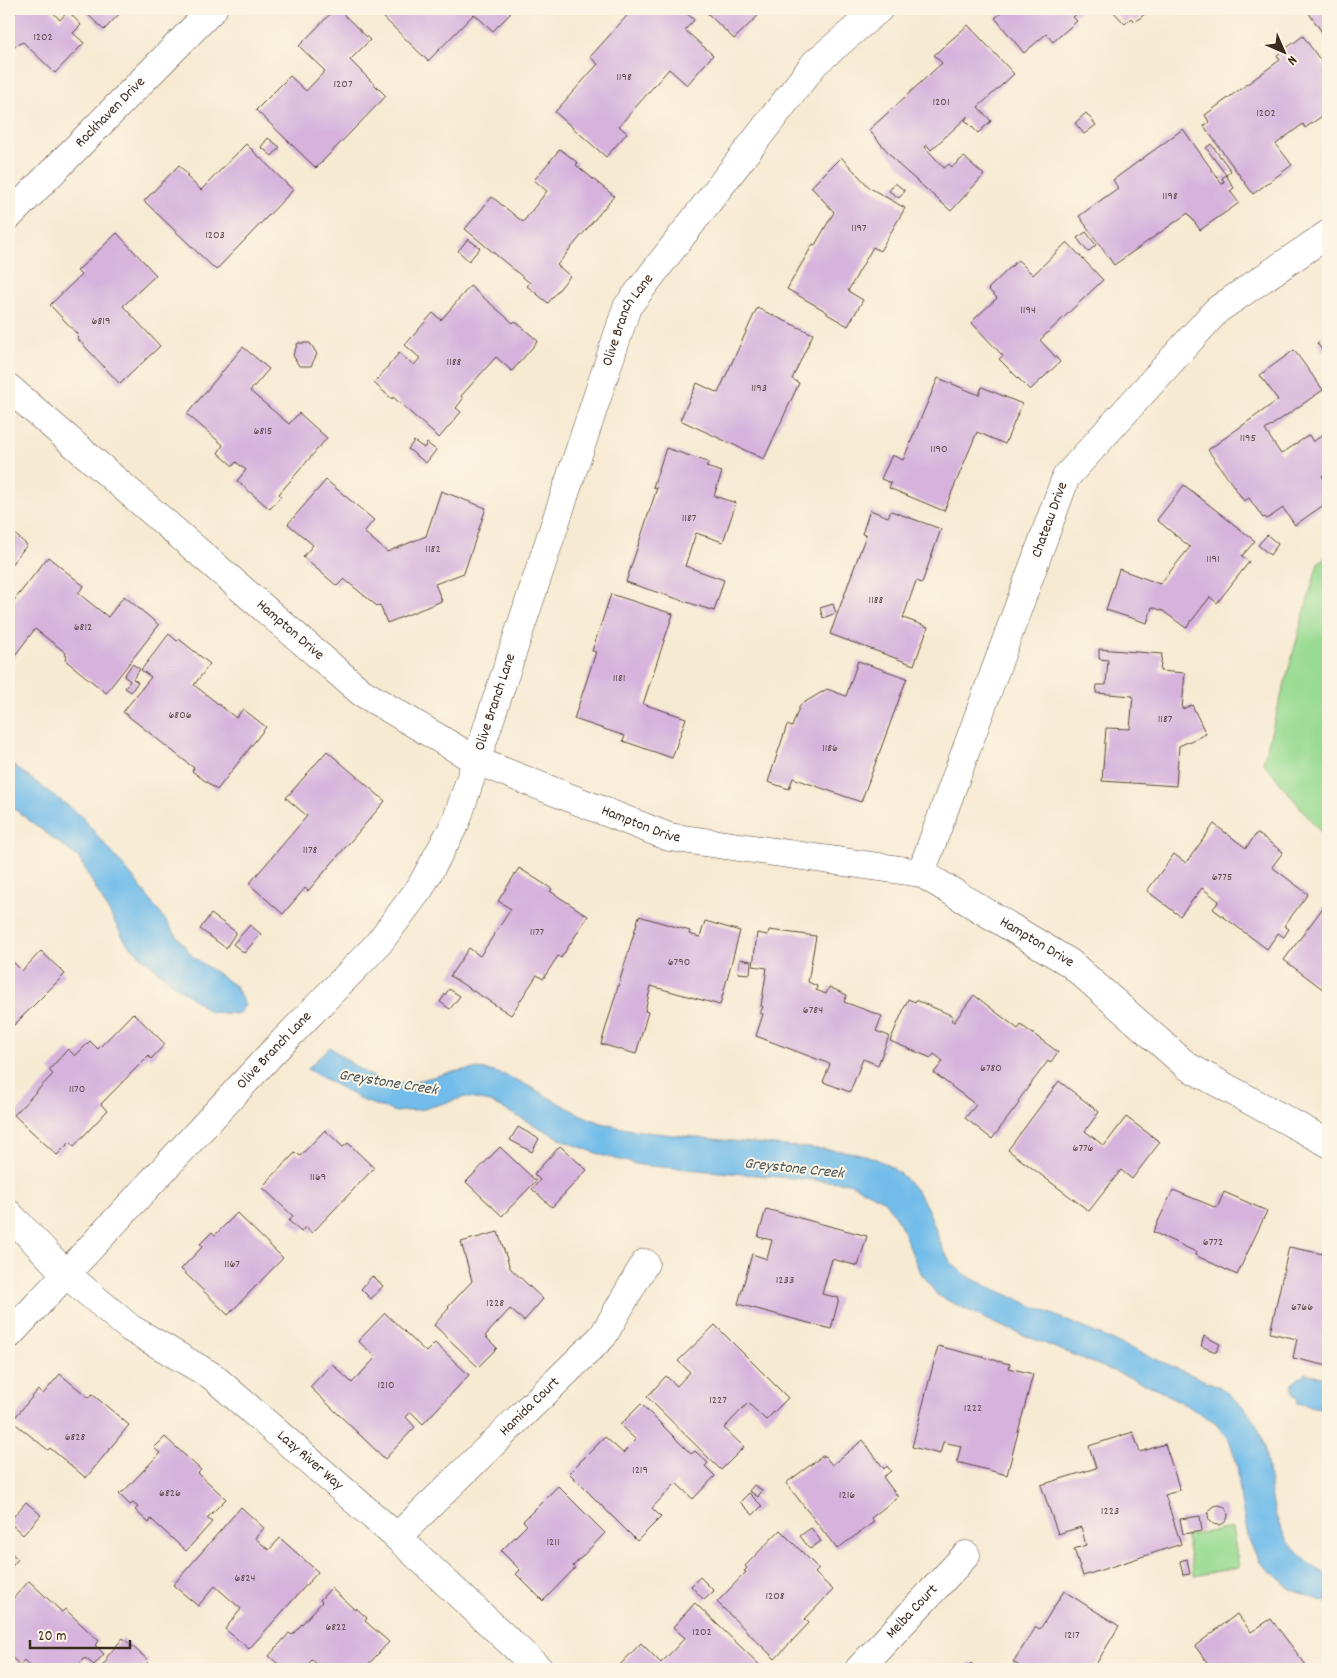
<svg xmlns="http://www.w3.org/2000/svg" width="1337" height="1678" viewBox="0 0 1337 1678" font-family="Dekko,sans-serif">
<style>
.green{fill:#99db92;stroke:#6a8258}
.water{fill:#71bcea;stroke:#567384}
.building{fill:#d6b2dd}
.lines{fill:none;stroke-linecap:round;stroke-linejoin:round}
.street-casing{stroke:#574739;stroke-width:29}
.street{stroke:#fff;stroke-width:28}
.labels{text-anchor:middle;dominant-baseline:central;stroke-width:4;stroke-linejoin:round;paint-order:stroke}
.number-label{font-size:12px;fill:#624c4e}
.street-label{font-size:15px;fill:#3b2a1e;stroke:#fcf5e5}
.water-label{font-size:16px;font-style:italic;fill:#4b565b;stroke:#fcf5e5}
</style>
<rect width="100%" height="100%" fill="#fcf5e5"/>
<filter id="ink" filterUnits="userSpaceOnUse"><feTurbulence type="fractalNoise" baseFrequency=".02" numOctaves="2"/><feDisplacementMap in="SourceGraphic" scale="10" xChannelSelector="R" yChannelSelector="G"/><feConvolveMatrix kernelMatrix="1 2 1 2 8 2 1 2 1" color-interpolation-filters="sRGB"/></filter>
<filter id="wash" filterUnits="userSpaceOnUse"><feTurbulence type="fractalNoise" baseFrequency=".0096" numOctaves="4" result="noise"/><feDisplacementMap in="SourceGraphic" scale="20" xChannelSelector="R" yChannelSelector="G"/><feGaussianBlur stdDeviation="1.12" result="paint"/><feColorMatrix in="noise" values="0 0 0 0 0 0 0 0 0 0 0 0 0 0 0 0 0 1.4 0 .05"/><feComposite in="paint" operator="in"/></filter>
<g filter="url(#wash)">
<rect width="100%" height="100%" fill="#f7ead3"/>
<g class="green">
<polygon points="1328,555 1328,841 1263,762 1318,563"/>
<polygon points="1232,1528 1239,1567 1194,1576 1186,1536"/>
</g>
<g class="water">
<polygon points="9,762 80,815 136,881 192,956 235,986 245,1005 239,1014 210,1012 167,979 126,942 78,857 9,805"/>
<path d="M330,1047C347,1060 366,1077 388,1082C416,1088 452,1065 485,1070C527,1077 563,1112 605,1124C635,1132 665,1134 695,1137C729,1141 763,1144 797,1147C817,1149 849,1150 868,1156C896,1165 921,1190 931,1217C937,1232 941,1249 951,1262C960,1273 973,1279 985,1285L1220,1387C1236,1400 1253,1412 1260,1433C1275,1475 1263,1516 1297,1552C1306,1561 1316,1570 1328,1574V1603L1292,1590L1261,1563L1249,1541L1241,1501L1237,1464L1229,1439L1215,1422L1156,1388L996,1324L937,1295L919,1270L900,1224L885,1201L849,1183L640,1165L604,1156L567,1142L490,1102L465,1097L424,1109L396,1112L364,1101L307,1069Z"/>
<path d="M1304,1373L1328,1378V1410L1297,1403L1298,1398L1294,1396C1290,1387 1292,1383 1300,1377H1304Z"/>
</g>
<g id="blocks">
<g class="building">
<polygon points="9,9 50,9 60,20 68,11 81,25 73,33 84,43 55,73 23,42 9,49"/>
<polygon points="82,9 124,9 104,30"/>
<polygon points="335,9 338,9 370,40 350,60 386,96 316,168 256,110 290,76 306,91 325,71 299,46"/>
<polygon points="375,9 506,9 511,13 493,31 474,14 428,61"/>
<polygon points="633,9 658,9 661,11 664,9 682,9 694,20 685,30 713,55 687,85 669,69 619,126 627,133 606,157 555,112 598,64 590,57"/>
<polygon points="703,9 765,9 734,39"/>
<polygon points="1006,9 1083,9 1073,17 1077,21 1053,42 1046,34 1024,53 995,18"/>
<polygon points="1111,9 1142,9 1146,13 1135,22 1131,18 1125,24"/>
<polygon points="1306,9 1328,9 1328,41"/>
<polygon points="968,25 1014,74 978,107 991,121 978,133 965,120 968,116 931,150 927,145 925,147 944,168 949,164 952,167 964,157 984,175 951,211 900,166 869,130 942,63 934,55"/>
<polygon points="1303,36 1328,71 1328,112 1305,128 1303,124 1276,144 1292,165 1253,194 1204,126 1209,122 1205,115 1280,60 1277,55"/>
<polygon points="1086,113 1096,125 1084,134 1075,123"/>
<polygon points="1183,129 1222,184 1225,183 1222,178 1226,175 1234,188 1230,191 1239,203 1200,230 1188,213 1114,265 1079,216 1118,188 1113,180"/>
<polygon points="268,138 280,147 272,156 261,147"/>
<polygon points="246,144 293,190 216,270 144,201 179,165 188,175 186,176 201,190"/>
<polygon points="1211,144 1231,171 1226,175 1206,148"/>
<polygon points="560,149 578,163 576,165 614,196 557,265 570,276 548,303 527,286 530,283 465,229 492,197 523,222 547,191 534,180"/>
<polygon points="841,157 870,188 905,208 880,251 873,247 848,291 863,300 848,326 827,314 827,312 787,289 813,244 815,245 834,212 811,187"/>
<polygon points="895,183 905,191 899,198 889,191"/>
<polygon points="1086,232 1096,245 1088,252 1077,238"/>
<polygon points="117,233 156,275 123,306 160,346 120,384 77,338 79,336 50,305 81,275 77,271"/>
<polygon points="468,239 480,248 469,261 458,251"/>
<polygon points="1067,242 1103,280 1040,340 1060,362 1030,390 999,359 1003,356 971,322 997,298 988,289 1018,260 1033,275"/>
<polygon points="470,286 513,323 515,321 538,341 512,371 496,357 461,396 463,399 456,408 461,412 439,438 393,397 392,399 374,383 399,353 414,365 420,358 405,345 433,313 441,320"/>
<polygon points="757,308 813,334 792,379 799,383 764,459 680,420 697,383 718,393"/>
<polygon points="1328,335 1328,359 1317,343"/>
<polygon points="298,343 310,343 317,354 311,366 299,366 293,355"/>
<polygon points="243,347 269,369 250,391 289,424 299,413 327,438 279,494 281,496 270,509 237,481 246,470 236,462 233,466 218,453 223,445 187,414"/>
<polygon points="1294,350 1323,390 1265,430 1281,454 1309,435 1313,442 1328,431 1328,472 1322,476 1328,484 1328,502 1295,525 1283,508 1267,519 1265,517 1263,518 1249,498 1244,501 1208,450 1278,400 1260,375"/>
<polygon points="938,378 979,395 982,387 1022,404 1005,444 977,432 944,511 889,488 891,483 881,479 892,455 903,460"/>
<polygon points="414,441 424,448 427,443 436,450 426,463 408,449"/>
<polygon points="666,448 708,462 706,467 722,472 714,496 736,503 723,542 696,533 685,566 724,580 714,611 626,582 657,488 653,487"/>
<polygon points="326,480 374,520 364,532 387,552 426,536 441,491 486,508 464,573 435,584 442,601 387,623 380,605 377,606 344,579 337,586 303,557 313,545 288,524"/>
<polygon points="1184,485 1255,541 1242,556 1249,562 1217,603 1210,597 1186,628 1163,611 1152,607 1147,623 1106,610 1119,569 1160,584 1190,547 1157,520"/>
<polygon points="870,510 888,517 891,511 941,529 922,583 916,581 903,618 928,627 914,665 830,634 866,535 862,534"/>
<polygon points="9,529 27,545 9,567"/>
<polygon points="1267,535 1278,544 1270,555 1258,545"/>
<polygon points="48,557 84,586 78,593 108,617 124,596 159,625 106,693 65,660 67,656 65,655 66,653 35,629 9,663 9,607"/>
<polygon points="611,594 673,614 643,704 686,718 672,758 623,741 625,736 574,719 596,652 592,651"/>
<polygon points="833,604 836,613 823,618 820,608"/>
<polygon points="169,634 177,641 179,639 210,664 194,685 236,718 243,709 266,727 217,790 192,771 194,768 123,712 151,677 141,670"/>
<polygon points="1099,649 1162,654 1160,671 1185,673 1182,709 1192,705 1206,734 1179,746 1176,786 1102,781 1106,728 1130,729 1133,696 1096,693 1097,685 1106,685 1108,660 1099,659"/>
<polygon points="858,661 907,678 861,802 793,778 789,789 768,782 787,725 792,727 800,705 827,689 846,696"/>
<polygon points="132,664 140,669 133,679 138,682 131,692 125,688 130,681 124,676"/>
<polygon points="327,751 385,801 308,891 305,888 283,914 249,884 307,816 286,798"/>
<polygon points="1214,824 1246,848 1257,833 1283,852 1272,867 1308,894 1284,926 1289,929 1284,937 1278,933 1267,949 1213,909 1219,901 1202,888 1180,916 1147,891 1174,854 1186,863"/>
<polygon points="519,868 552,889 550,891 588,916 561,958 558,956 543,979 537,975 511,1015 450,976 469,948 480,956 511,909 498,901"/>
<polygon points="1328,901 1328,993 1284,960"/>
<polygon points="211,914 236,932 226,948 200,929"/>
<polygon points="639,916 690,931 689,934 700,937 705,921 740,931 720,1005 651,986 645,1011 648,1012 636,1054 601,1044"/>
<polygon points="250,925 261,934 244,953 233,944"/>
<polygon points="769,930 816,936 808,982 817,986 816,990 826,994 829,987 847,995 844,1002 882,1016 876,1031 889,1036 878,1065 863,1059 850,1092 823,1082 830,1064 756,1036 763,1014 760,1013 763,1007 761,1006 767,968 753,966 757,933 768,935"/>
<polygon points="41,951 65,974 9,1030 9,958 22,971"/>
<polygon points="740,959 751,961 750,974 738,973"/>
<polygon points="449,989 460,996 450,1009 440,1002"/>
<polygon points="974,995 1018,1029 1021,1025 1058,1052 1050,1063 1048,1061 1018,1101 1019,1103 992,1139 965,1118 976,1105 934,1073 943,1061 934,1054 931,1058 890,1041 908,999 915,1002 916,1000 953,1016 951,1020 954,1022"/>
<polygon points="133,1013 165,1044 151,1059 148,1056 101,1104 107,1111 74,1146 70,1142 57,1155 14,1115 53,1074 49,1070 68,1049 75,1056 90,1041 98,1049"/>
<polygon points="1059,1081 1099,1112 1085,1131 1104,1146 1126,1117 1160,1142 1132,1179 1121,1170 1089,1211 1008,1150"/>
<polygon points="518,1127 539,1139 532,1152 510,1140"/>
<polygon points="325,1130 343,1147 348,1143 374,1168 312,1233 305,1227 301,1232 289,1221 293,1216 262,1187 296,1152 300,1156"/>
<polygon points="560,1146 587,1170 552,1207 532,1189 540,1180 534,1174"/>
<polygon points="500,1147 536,1181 502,1216 466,1182"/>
<polygon points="1173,1190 1217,1208 1224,1192 1267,1211 1237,1275 1195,1255 1196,1252 1153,1232"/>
<polygon points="766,1209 867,1236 858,1266 832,1259 822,1294 839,1298 831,1329 738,1304 752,1254 767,1259 772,1240 758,1237"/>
<polygon points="237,1213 283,1258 228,1315 181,1269 203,1246 200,1244 212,1232 215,1235"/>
<polygon points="498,1232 510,1268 543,1299 524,1321 510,1309 485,1336 497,1348 478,1367 434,1325 449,1308 448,1307 472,1281 461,1242"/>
<polygon points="1289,1247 1328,1255 1326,1280 1328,1280 1328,1366 1293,1358 1297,1339 1270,1333"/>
<polygon points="372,1276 383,1286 371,1299 361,1289"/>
<polygon points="385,1313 426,1352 435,1343 469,1375 423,1424 411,1412 406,1417 415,1427 385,1459 310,1387 332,1364 352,1383 376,1357 358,1341"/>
<polygon points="715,1325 788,1398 766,1420 748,1403 724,1428 744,1447 721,1470 647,1397 666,1376 677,1386 690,1372 678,1361"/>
<polygon points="1204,1336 1220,1344 1216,1352 1201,1346"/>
<polygon points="938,1346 1010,1364 1009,1368 1033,1374 1007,1475 957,1462 961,1446 943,1442 940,1454 912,1447"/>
<polygon points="60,1374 89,1398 92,1394 129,1425 86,1478 50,1448 48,1450 12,1421 38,1390 43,1394"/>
<polygon points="641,1404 691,1454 695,1451 708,1463 705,1466 715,1476 693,1499 676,1483 652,1508 661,1517 637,1541 569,1473 605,1437 623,1453 636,1440 620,1425"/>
<polygon points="1133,1432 1140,1452 1165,1444 1180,1490 1165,1495 1181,1544 1083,1576 1074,1549 1086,1545 1081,1527 1058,1534 1041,1485 1096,1468 1089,1446"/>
<polygon points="165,1437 201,1470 198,1473 226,1499 207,1518 212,1522 186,1551 151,1519 149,1523 135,1510 138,1507 133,1503 130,1505 119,1494 121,1492 123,1492 160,1453 154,1448"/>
<polygon points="863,1440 884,1469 887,1466 891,1471 883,1477 898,1497 871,1518 874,1522 837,1549 786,1483 824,1455 832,1465"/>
<polygon points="754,1485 762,1490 758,1497 749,1491"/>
<polygon points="558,1486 605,1533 573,1566 575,1568 543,1601 516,1574 520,1570 501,1551 527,1525 523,1521"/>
<polygon points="749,1493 762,1506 753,1515 740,1502"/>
<polygon points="26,1502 41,1515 23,1535 9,1522"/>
<circle cx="1218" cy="1515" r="10"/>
<polygon points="241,1507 264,1528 255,1538 269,1550 280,1538 318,1572 249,1649 225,1629 241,1609 215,1586 198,1606 173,1585"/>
<polygon points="1200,1516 1202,1531 1183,1534 1180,1519"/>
<polygon points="811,1528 821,1541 810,1549 800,1536"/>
<polygon points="780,1530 819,1569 815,1573 833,1590 805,1619 809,1623 775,1659 717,1602 746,1572 744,1571 747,1568 745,1566"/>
<polygon points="9,1551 18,1559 9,1570"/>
<polygon points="1187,1559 1190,1574 1183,1575 1180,1561"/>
<polygon points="700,1577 714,1591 704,1600 691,1586"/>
<polygon points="29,1581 62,1612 65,1609 99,1641 95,1645 104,1654 94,1665 85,1658 75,1669 70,1669 67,1666 65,1669 34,1669 24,1660 20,1665 9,1655 9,1603"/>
<polygon points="331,1588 355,1610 356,1608 367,1618 365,1621 389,1642 364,1669 323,1669 312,1660 303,1669 284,1669 269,1656 289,1633 292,1635 322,1602 320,1600"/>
<polygon points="1064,1591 1119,1626 1095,1666 1094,1665 1091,1669 1024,1669 1013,1662 1036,1627 1040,1629"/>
<polygon points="695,1603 764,1669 620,1669 618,1667 641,1643 661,1663 685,1638 673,1627"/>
<polygon points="1237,1614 1251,1632 1271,1619 1309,1669 1204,1669 1209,1665 1195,1646"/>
<polygon points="123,1638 149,1661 141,1669 99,1669 108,1659 106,1658"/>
<polygon points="971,1663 978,1669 965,1669"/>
</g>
</g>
</g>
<g filter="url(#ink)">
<use href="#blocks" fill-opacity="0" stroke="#574739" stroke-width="1"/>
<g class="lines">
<g class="street-casing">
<g id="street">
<path id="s1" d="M9,216L213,9"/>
<path id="s2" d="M9,388L361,692L477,761L669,837L921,873L1070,963L1187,1066L1328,1143"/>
<path id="s3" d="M921,873L1066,477L1217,310L1328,234"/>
<path id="s4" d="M9,1214L66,1274L130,1328L212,1376L397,1537L539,1669"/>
<path id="s5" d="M9,1335L271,1054L378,944L420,888L456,822L627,307L815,63L879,9"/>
<path id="s6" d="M397,1537L603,1336L645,1263"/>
<path id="s7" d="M859,1669L966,1555"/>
</g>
</g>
<use href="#street" class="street"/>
</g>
</g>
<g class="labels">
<g class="number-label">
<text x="43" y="37">1202</text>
<text x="624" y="77">1198</text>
<text x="343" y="84">1207</text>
<text x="941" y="102">1201</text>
<text x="1266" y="113">1202</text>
<text x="1170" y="196">1198</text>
<text x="859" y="228">1197</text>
<text x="215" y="235">1203</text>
<text x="1028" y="310">1194</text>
<text x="101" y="321">6819</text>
<text x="454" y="362">1188</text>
<text x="759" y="388">1193</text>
<text x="263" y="431">6815</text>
<text x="1248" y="438">1195</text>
<text x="939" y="449">1190</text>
<text x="689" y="518">1187</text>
<text x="433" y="549">1182</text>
<text x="1213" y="559">1191</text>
<text x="876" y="600">1188</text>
<text x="83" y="627">6812</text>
<text x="619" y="678">1181</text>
<text x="180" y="715">6806</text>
<text x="1165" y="719">1187</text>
<text x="830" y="748">1186</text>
<text x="310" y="850">1178</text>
<text x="1222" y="877">6775</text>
<text x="537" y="932">1177</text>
<text x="679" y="962">6790</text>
<text x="813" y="1010">6784</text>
<text x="991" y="1068">6780</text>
<text x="77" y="1089">1170</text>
<text x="1083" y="1148">6776</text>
<text x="318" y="1177">1169</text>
<text x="1213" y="1242">6772</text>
<text x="232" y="1264">1167</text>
<text x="785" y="1280">1233</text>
<text x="495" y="1303">1228</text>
<text x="1302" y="1307">6766</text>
<text x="386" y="1385">1210</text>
<text x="718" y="1400">1227</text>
<text x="973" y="1408">1222</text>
<text x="75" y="1437">6828</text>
<text x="640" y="1470">1219</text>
<text x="170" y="1493">6826</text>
<text x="847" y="1495">1216</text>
<text x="1110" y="1511">1223</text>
<text x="553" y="1542">1211</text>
<text x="245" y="1578">6824</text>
<text x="775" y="1596">1208</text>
<text x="336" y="1627">6822</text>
<text x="702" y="1632">1202</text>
<text x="1072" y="1635">1217</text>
</g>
<g class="street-label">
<text stroke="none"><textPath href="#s1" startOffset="145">Rockhaven Drive</textPath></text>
<text stroke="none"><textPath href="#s5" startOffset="1214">Olive Branch Lane</textPath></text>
<text stroke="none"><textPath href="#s3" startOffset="376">Chateau Drive</textPath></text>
<text stroke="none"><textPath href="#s2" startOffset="371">Hampton Drive</textPath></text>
<text stroke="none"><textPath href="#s5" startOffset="809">Olive Branch Lane</textPath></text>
<text stroke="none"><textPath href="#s2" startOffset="776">Hampton Drive</textPath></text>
<text stroke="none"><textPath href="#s2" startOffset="1196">Hampton Drive</textPath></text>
<text stroke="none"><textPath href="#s5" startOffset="389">Olive Branch Lane</textPath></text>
<text stroke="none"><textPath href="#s6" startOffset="186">Hamida Court</textPath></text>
<text stroke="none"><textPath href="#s4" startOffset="391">Lazy River Way</textPath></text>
<text stroke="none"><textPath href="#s7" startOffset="78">Melba Court</textPath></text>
</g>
<g class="water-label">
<text transform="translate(388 1083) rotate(9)">Greystone Creek</text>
<text transform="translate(794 1169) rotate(6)">Greystone Creek</text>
</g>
</g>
<rect width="1337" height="1678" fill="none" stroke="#fcf5e5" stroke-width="30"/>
<g transform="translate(1284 52) rotate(135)" stroke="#fcf5e5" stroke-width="4" paint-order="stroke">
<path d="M0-4L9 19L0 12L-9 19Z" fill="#3b2a1e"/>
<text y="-8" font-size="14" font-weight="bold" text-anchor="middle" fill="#3b2a1e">N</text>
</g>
<path d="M30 1640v8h100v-8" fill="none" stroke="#3b2a1e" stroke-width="2.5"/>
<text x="38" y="1640" font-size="15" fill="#3b2a1e" stroke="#fcf5e5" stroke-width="4" paint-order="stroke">20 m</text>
</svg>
